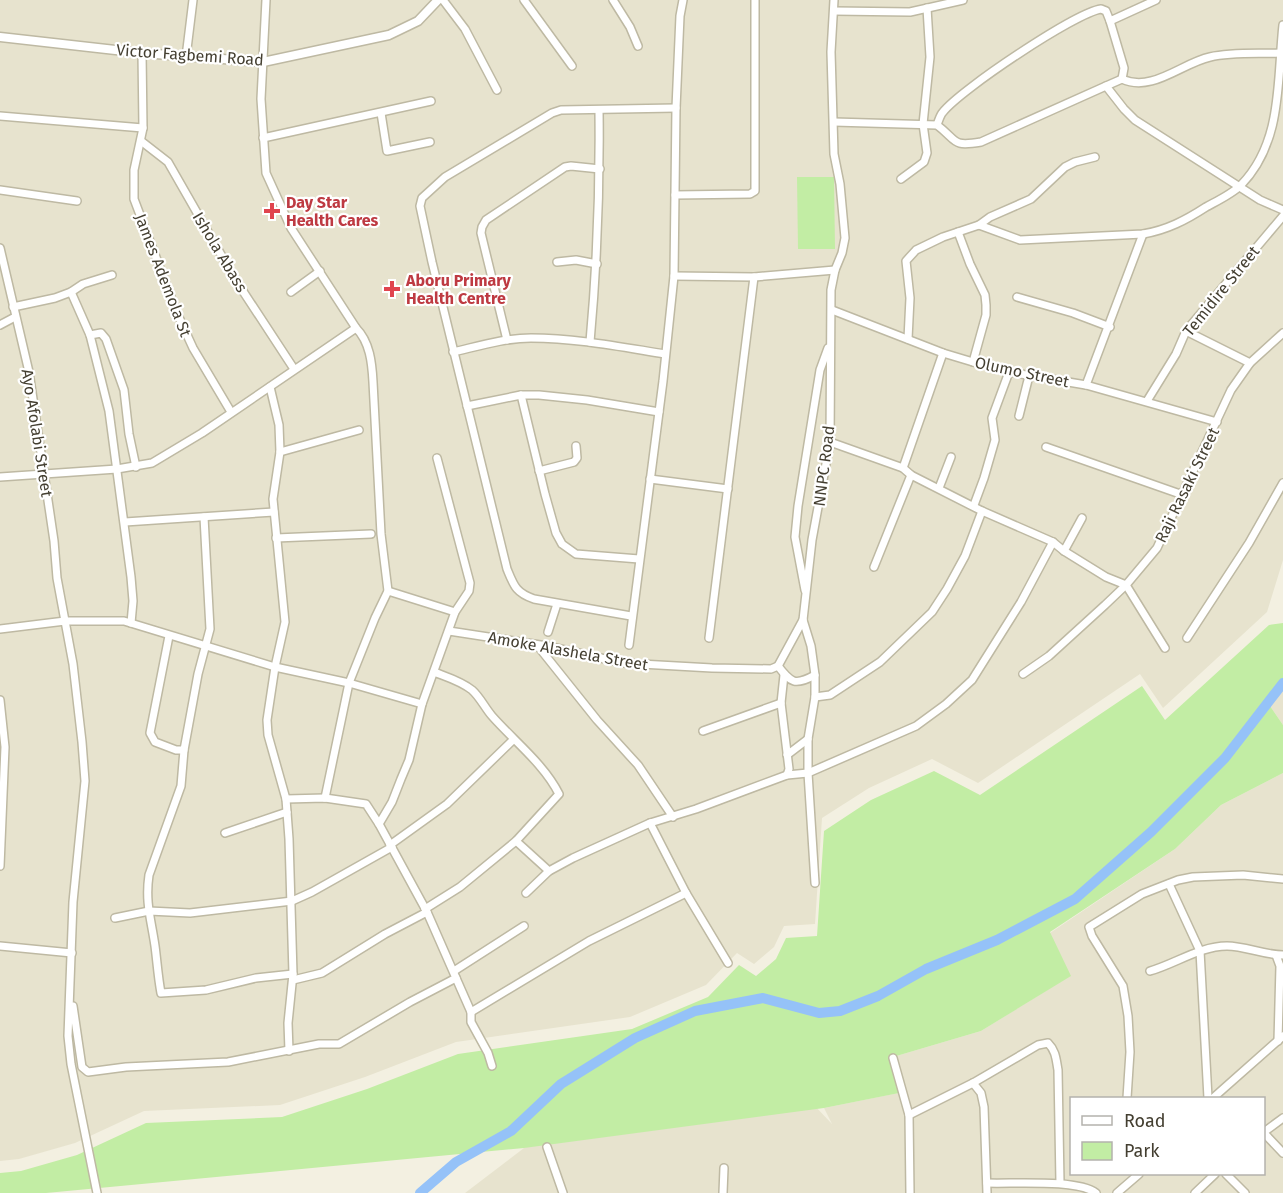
<svg xmlns="http://www.w3.org/2000/svg" width="1283" height="1193" viewBox="0 0 1283 1193" font-family="'Fira Sans',sans-serif">
<rect width="100%" height="100%" fill="#f3f0e1"/>
<g fill="#e7e3ce" fill-rule="evenodd">
<path d="M0,0H1283V560L1267,612L1163,708L1140,674L978,783L932,759L869,788L822,818L815,924L784,926L774,947L754,964L737,953L706,985L630,1017L456,1042L365,1077L280,1105L144,1111L75,1143L19,1159L0,1161Z"/>
<path d="M1283,678V725L1268,703Z"/>
<path d="M1283,773V1193H465L524,1148L759,1047L832,1124L824,1108L898,1093L893,1057L981,1031L1070,976L1050,933L1175,849L1221,805ZM1072,1098H1264V1174H1072Z"/>
</g>
<g fill="#c2eda4">
<path d="M797,177H834L835,249H798Z"/>
<path d="M1283,623V678L1268,703L1283,725V773L1221,805L1175,849L1050,932L1071,976L981,1031L893,1057L899,1093L824,1108L524,1148L46,1193H0V1173L21,1171L77,1155L146,1123L282,1117L367,1089L458,1054L632,1029L708,997L739,965L756,976L776,959L786,938L817,936L824,831L871,800L934,771L980,795L1142,686L1165,720L1269,625Z"/>
</g>
<g fill="none" stroke-linecap="round" stroke-linejoin="round">
<path stroke="#95c2f8" stroke-width="10" d="M420,1193L456,1162L511,1131L561,1084L635,1038L695,1011L763,998L819,1013L840,1011L878,996L926,969L997,940L1075,899L1151,832L1225,758L1283,683"/>
<defs>
<g id="minor">
<path d="M266,0L261,99L266,173L291,228L356,328C370,342 372,363 373,382L381,534L388,591L375,618L349,683L325,798"/>
<path d="M443,0L465,29L497,90"/>
<path d="M524,0L572,66"/>
<path d="M613,0L630,27L638,46"/>
<path d="M834,11L910,12L963,0"/>
<path d="M1110,21L1124,68L1122,79"/>
<path d="M142,53L143,128L134,170V199L177,313L193,348L231,412"/>
<path d="M186,57L193,0"/>
<path d="M1106,86L1122,79C1152,93 1182,63 1210,57C1232,52 1257,54 1280,53"/>
<path d="M381,113L387,151L430,142"/>
<path d="M0,116L143,128"/>
<path d="M834,122L937,125C958,141 951,147 981,142L1106,86L1124,109L1135,120L1260,200L1283,210"/>
<path d="M937,125C939,120 940,115 943,112C960,90 1075,13 1101,9L1106,11L1110,21L1156,0"/>
<path d="M263,138L431,101"/>
<path d="M141,141L168,162L235,279L294,369"/>
<path d="M901,179L924,162L927,153L923,124L930,57L927,8"/>
<path d="M0,190L77,201"/>
<path d="M675,195L750,194L755,191V0"/>
<path d="M979,225L990,217L1031,199L1065,167L1075,162L1095,157"/>
<path d="M958,232L970,264L985,295L986,305V315L973,362"/>
<path d="M0,248L29,372L54,541L57,578L73,664L82,742L85,781L73,902L68,1036L71,1064L97,1193"/>
<path d="M557,262L576,260L597,264"/>
<path d="M674,276L754,277L835,270"/>
<path d="M71,292L90,335L109,411L131,577L133,601L131,623"/>
<path d="M291,292L320,271"/>
<path d="M1017,297L1073,313L1110,327"/>
<path d="M13,307L55,298L71,292L83,284L112,275"/>
<path d="M832,310L943,353L973,362L1009,372L1086,385L1217,422"/>
<path d="M0,325L15,317"/>
<path d="M1186,331L1250,363"/>
<path d="M90,335L101,333L106,339L124,390L129,434L136,467"/>
<path d="M908,339L910,298L906,261L916,250L943,237L979,225L1020,240L1143,234C1167,230 1186,220 1206,207C1217,201 1232,194 1241,185C1283,142 1277,80 1283,25"/>
<path d="M507,340L481,233L482,227L486,220L565,167L571,166L600,169"/>
<path d="M590,342C597,265 600,188 599,110"/>
<path d="M453,352C479,346 505,338 531,338C576,338 621,347 665,354"/>
<path d="M1086,385L1143,234"/>
<path d="M270,387L279,425L280,452L273,499L285,622L275,667L267,720L268,735L286,799L289,839L293,974L288,1023L289,1051"/>
<path d="M521,395L545,494L556,533L562,544L576,554L639,559"/>
<path d="M1147,401L1176,354L1186,331L1283,216"/>
<path d="M467,406L521,395H539L587,400L659,412"/>
<path d="M1019,416L1029,376"/>
<path d="M830,442L903,468L911,475L982,511L1053,542L1064,551L1106,577L1126,585L1165,648"/>
<path d="M1046,447L1183,495"/>
<path d="M280,452L359,430"/>
<path d="M903,468L943,353"/>
<path d="M539,471L574,462L577,458L576,446"/>
<path d="M0,477L117,469L152,463L202,433L356,328"/>
<path d="M650,479L728,489"/>
<path d="M939,488L951,457"/>
<path d="M974,505L984,478L995,440L992,418L1009,372"/>
<path d="M204,517L210,629L198,674L184,750L181,786L149,875C145,902 151,919 155,946C157,961 158,977 161,993L206,990L256,978L293,974"/>
<path d="M125,522L274,512"/>
<path d="M276,538L371,534"/>
<path d="M1064,551L1082,518"/>
<path d="M874,567L911,475"/>
<path d="M805,590L795,537L798,506L820,370L828,348"/>
<path d="M388,591L455,612"/>
<path d="M631,616L534,599C516,593 514,586 507,569L432,262L420,206L422,198L445,177L552,113L561,110L676,108"/>
<path d="M0,629L65,621H124L275,667L349,683L422,704"/>
<path d="M449,631L547,646L623,663L712,668L771,669L778,666L803,620"/>
<path d="M548,632L557,604"/>
<path d="M169,636L150,733L155,742L176,750H184"/>
<path d="M709,638L754,277"/>
<path d="M1187,638L1249,543L1283,483"/>
<path d="M537,645L597,720L638,765L673,817"/>
<path d="M629,645L663,381L674,276L676,108L680,16L683,0"/>
<path d="M778,666C791,683 795,686 815,675"/>
<path d="M1023,674L1049,656L1105,605L1126,585L1157,548L1231,390L1250,363L1283,333"/>
<path d="M784,675L781,703L789,769L787,775"/>
<path d="M815,697L830,695L880,662L932,612L947,589L965,556L982,511"/>
<path d="M0,700L5,747L0,866"/>
<path d="M703,731L781,703"/>
<path d="M787,755L808,739"/>
<path d="M650,823L686,893L728,963"/>
<path d="M379,824L392,802L401,779L409,760L422,704L455,612L469,591L470,583L437,458"/>
<path d="M225,833L287,812"/>
<path d="M516,841L549,871"/>
<path d="M390,845L447,804L513,740"/>
<path d="M815,883L808,773V739L815,697V675L811,646L803,620L812,540L830,442L831,290L835,270L842,253L845,238L840,184L834,154L831,52L834,0"/>
<path d="M1169,884L1200,951L1208,1098"/>
<path d="M526,893L549,871L573,858L650,823L696,809L787,775L808,773L916,726L946,704L972,680L1021,602L1053,542"/>
<path d="M425,909L460,887L516,841L559,794C544,764 514,741 492,716C485,708 480,697 472,690C461,681 447,677 434,672"/>
<path d="M115,918L149,911L190,913L292,901L312,892L392,847"/>
<path d="M0,946L72,953"/>
<path d="M1276,955L1280,966L1278,1041"/>
<path d="M454,971L524,926"/>
<path d="M1150,971C1175,964 1200,946 1227,946C1245,946 1264,955 1283,955"/>
<path d="M456,978L471,1012V1022L488,1053L492,1066"/>
<path d="M293,980L322,973L385,934L427,912"/>
<path d="M73,1006L82,1067L88,1072L126,1067L228,1062L319,1044H339L410,1002L456,978L427,912L379,824L366,804L325,798L286,799"/>
<path d="M471,1012L589,941L686,893"/>
<path d="M893,1058L909,1115L910,1193"/>
<path d="M973,1083L981,1093L984,1107L987,1193"/>
<path d="M1127,1098L1130,1052L1128,1016L1123,986L1092,936L1089,927L1142,894L1178,880L1193,877L1243,875L1283,879"/>
<path d="M1213,1098L1283,1036"/>
<path d="M909,1115L973,1083L1038,1045L1048,1043C1056,1051 1056,1059 1058,1070L1060,1183"/>
<path d="M1264,1132L1283,1118"/>
<path d="M1264,1133L1283,1153"/>
<path d="M547,1147L563,1193"/>
<path d="M1226,1174L1245,1193"/>
<path d="M987,1183C1013,1184 1077,1179 1096,1193"/>
<path d="M723,1193L724,1168"/>
<path d="M1117,1193L1139,1174"/>
<path d="M1195,1193L1215,1174"/>
</g>
<path id="tertiary" d="M0,37L142,53L263,62L389,35L418,21L438,0"/>
</defs>
<use href="#minor" stroke="#beb9a3" stroke-width="10"/>
<use href="#tertiary" stroke="#beb9a3" stroke-width="11"/>
<use href="#minor" stroke="#fff" stroke-width="7"/>
<use href="#tertiary" stroke="#fff" stroke-width="8"/>
</g>
<g fill="#e0444e" stroke="#fff" stroke-width="2">
<path d="M269 202h6v6h6v6h-6v6h-6v-6h-6v-6h6z"/>
<path d="M389 280h6v6h6v6h-6v6h-6v-6h-6v-6h6z"/>
</g>
<g text-anchor="middle" dominant-baseline="central" stroke-width="4.5" stroke-linejoin="round" paint-order="stroke">
<g font-size="16" fill="#443f31" stroke="#fff">
<text transform="translate(190 55) rotate(4)">Victor Fagbemi Road</text>
<text transform="translate(220 252) rotate(59)">Ishola Abass</text>
<text transform="translate(163 275) rotate(69)">James Ademola St</text>
<text transform="translate(1221 291) rotate(-51)">Temidire Street</text>
<text transform="translate(1022 372) rotate(12)">Olumo Street</text>
<text transform="translate(37 433) rotate(81)">Ayo Afolabi Street</text>
<text transform="translate(824 466) rotate(-83)">NNPC Road</text>
<text transform="translate(1187 485) rotate(-64)">Raji Rasaki Street</text>
<text transform="translate(568 651) rotate(10)">Amoke Alashela Street</text>
</g>
<g font-size="16" font-weight="bold" fill="#be3a42" stroke="#fff" text-anchor="start">
<text x="286" y="202">Day Star<tspan x="286" dy="18">Health Cares</tspan></text>
<text x="406" y="280">Aboru Primary<tspan x="406" dy="18">Health Centre</tspan></text>
</g>
</g>
<rect x="1070" y="1097" width="195" height="78" fill="#ffffff" stroke="#b4b2ad" stroke-width="1.5"/>
<rect x="1082" y="1116" width="30" height="9" fill="#ffffff" stroke="#b4b2ad" stroke-width="1.5"/>
<text x="1124" y="1127" font-size="18" fill="#443f31">Road</text>
<rect x="1082" y="1142" width="30" height="18" fill="#c2eda4" stroke="#b4b2ad" stroke-width="1.5"/>
<text x="1124" y="1157" font-size="18" fill="#443f31">Park</text>
</svg>
